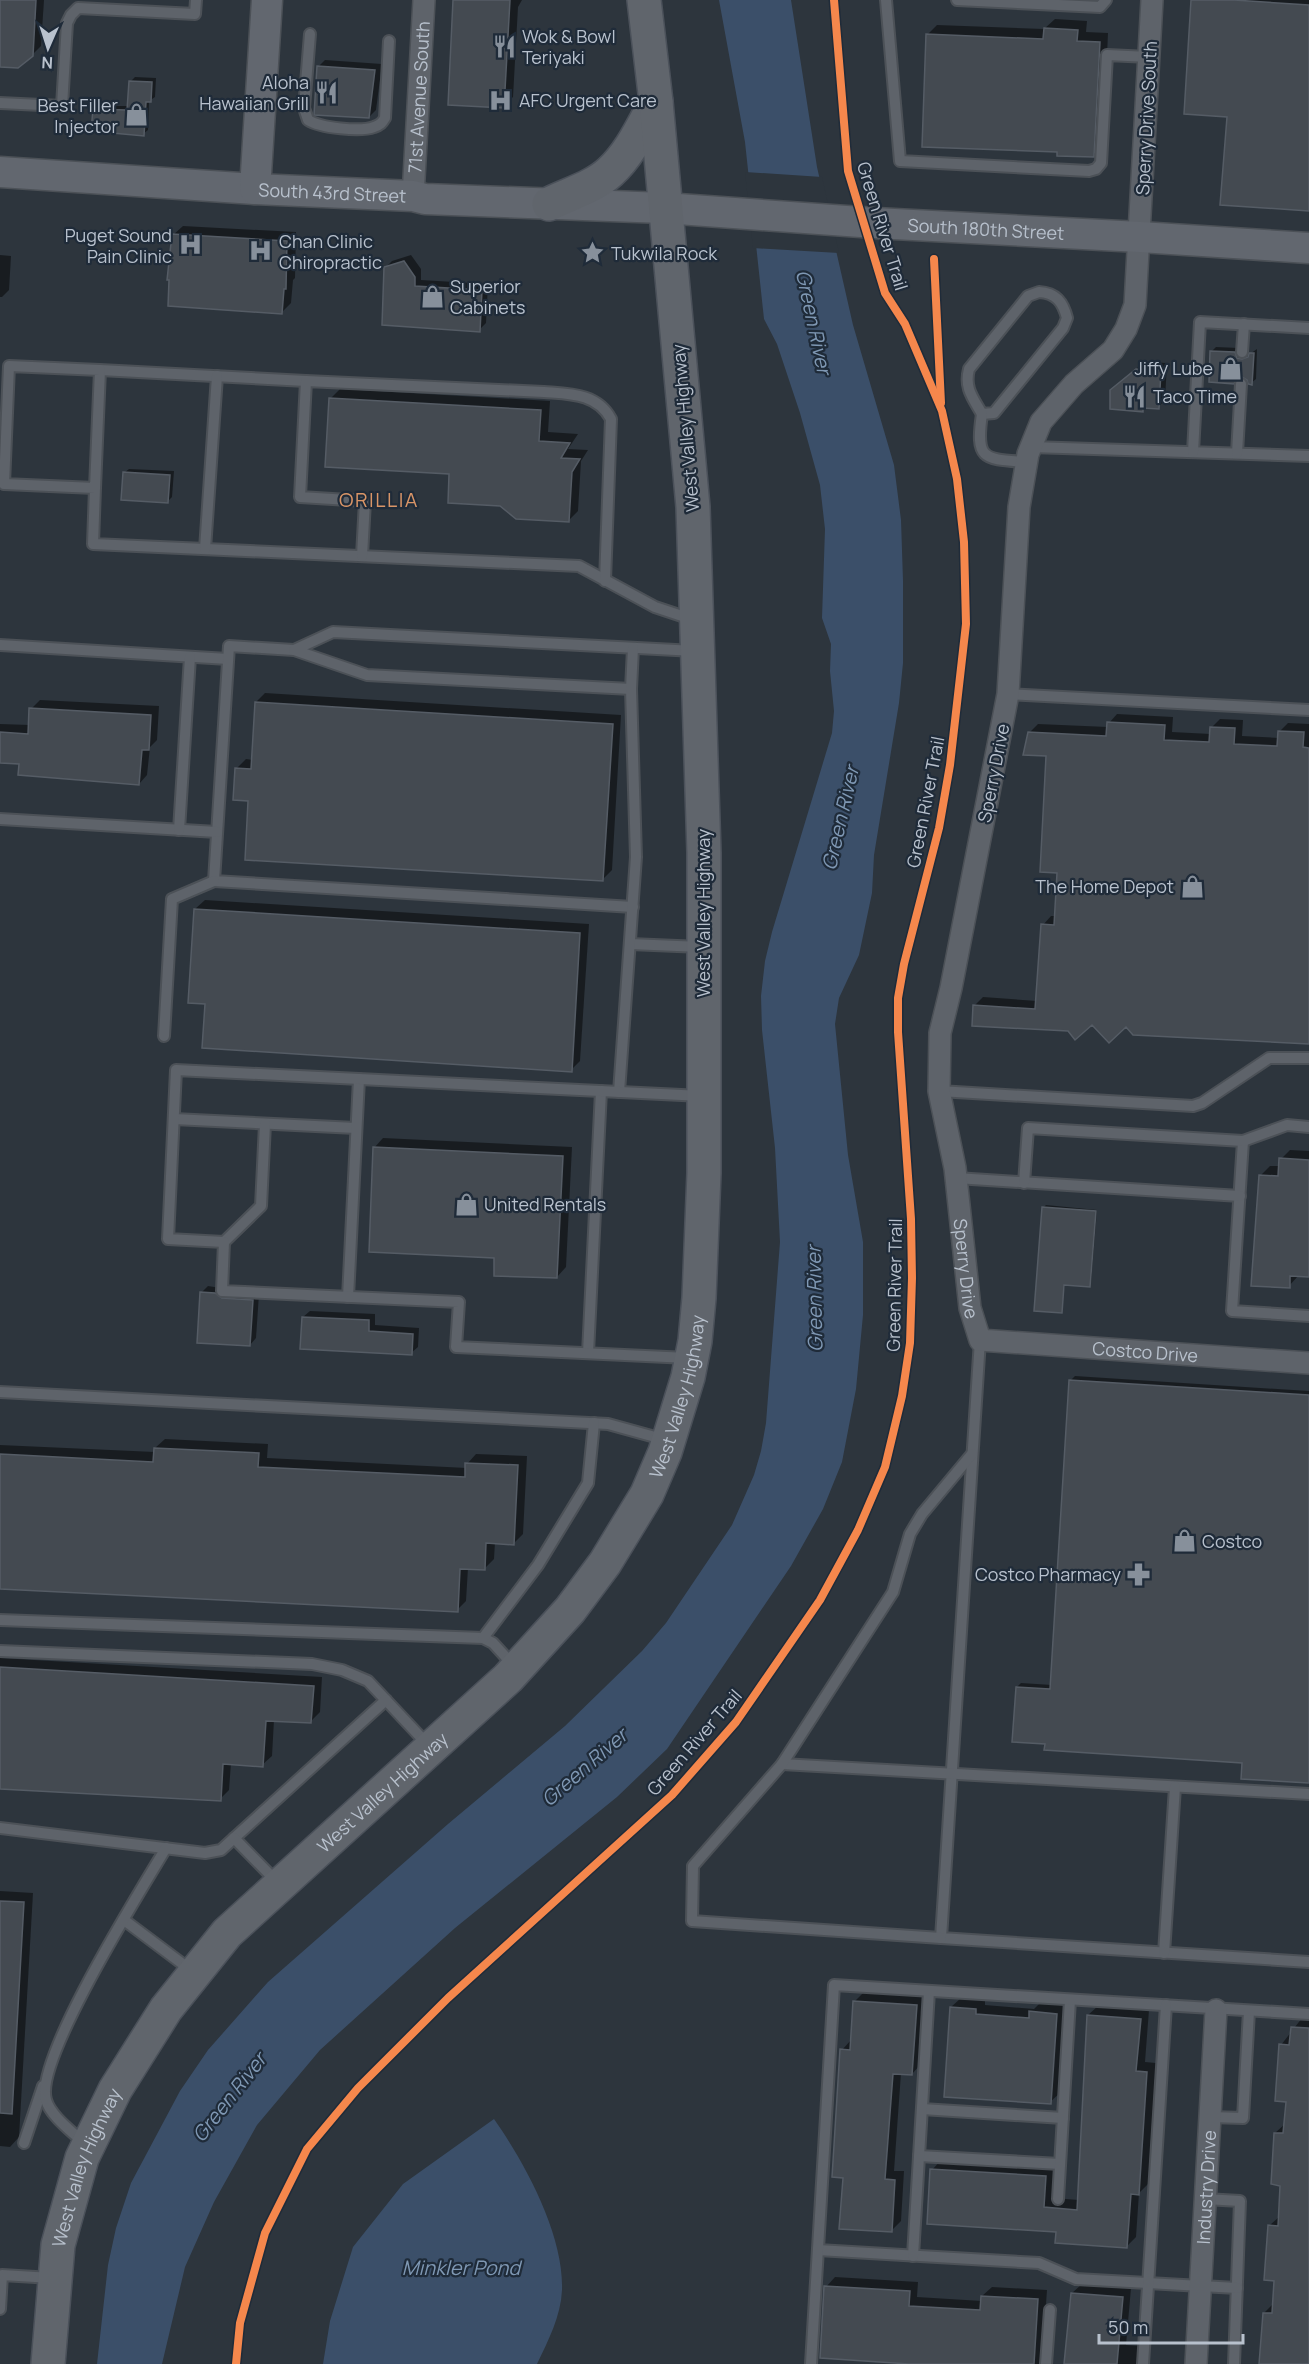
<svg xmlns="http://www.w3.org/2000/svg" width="1309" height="2364" viewBox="0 0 1309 2364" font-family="Manrope,sans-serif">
<rect width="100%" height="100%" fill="#2d353d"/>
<g fill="#3b4f69">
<path d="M719,0H791L817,167L853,325L894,465L901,520L903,581V663L899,703L874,855L872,893L859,955L839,998L835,1024L848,1155L863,1242V1315L856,1389L842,1462L823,1509L791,1566L667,1749L617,1797L455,1928L320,2050L257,2125L214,2202L185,2267L162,2364H97L108,2265L116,2228L131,2183L180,2091L208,2050L268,1982L448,1824L565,1726L642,1651L666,1623L732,1525L754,1475L761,1451L766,1423L780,1242L775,1148L762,1030L761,996L765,961L772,932L832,733L834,711L830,671L831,644L822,618L825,529L820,485L800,413L777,344L764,319L745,142Z"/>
<path d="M494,2119C525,2163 564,2235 562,2290C561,2316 548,2341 537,2364H323L330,2321L353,2247L403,2184Z"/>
</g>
<path fill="#2d353d" d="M745,172L822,177L839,253L753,248Z"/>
<g fill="#0007">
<path d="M0,0H44L41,46L32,55L0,66Z"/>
<path d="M455,0H522L518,7L513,97L503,106Z"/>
<path d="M1192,0H1309V210L1229,115Z"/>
<path d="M1055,19L1087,21L1086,32L1108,33L1103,146L1093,156L1058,151L928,34L937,25L1044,29Z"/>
<path d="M325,60L382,64L376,110L369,117L318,67Z"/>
<path d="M135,77L156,78L155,97L149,101L148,130L143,134L94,110L99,106H129L130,82Z"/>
<path d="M183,226L296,232L295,278L293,280L291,303L282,312L173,235Z"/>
<path d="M0,255L11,256L9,290L2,297H0Z"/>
<path d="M411,255L421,269V280L488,284L486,323L479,330L385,268L392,261Z"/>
<path d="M1216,347L1239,348L1242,354L1247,356L1257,349L1256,379L1251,383L1212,351Z"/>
<path d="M1144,362L1167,363L1165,400L1158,407H1147L1142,411L1119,384Z"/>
<path d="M340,389L550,401L548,432L578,434L568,449L588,450L581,461L578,511L569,520L451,473L331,398Z"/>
<path d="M129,469L174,471L172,497L168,501L124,473Z"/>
<path d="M265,693L621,715L612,870L602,880L250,799L236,769L246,759L253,760L256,702Z"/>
<path d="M40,700L159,706L157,740L150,747L147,775L139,784L20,763L0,762V724L30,725L31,709Z"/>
<path d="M1117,714L1173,717L1172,732L1211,734V728L1220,719L1243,720L1242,736L1279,738V732L1288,723L1309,724V1043L1126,1024L1092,1023L1069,1029L974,1006L983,997L1037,1001L1043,925L1051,916H1056L1058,872L1047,754L1029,733L1038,724L1108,727L1109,723Z"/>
<path d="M205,900L589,924L580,1061L571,1070L207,1002L195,909Z"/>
<path d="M383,1138L572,1147L566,1267L557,1277L496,1256L374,1148Z"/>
<path d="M1290,1150L1309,1151V1275H1299L1289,1286L1261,1175L1270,1166H1280L1281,1159Z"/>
<path d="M1046,1205L1097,1210L1091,1283L1089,1285L1065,1283L1061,1312L1044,1207Z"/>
<path d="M208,1286L259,1294L256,1338L250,1345L201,1293Z"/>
<path d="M310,1311L375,1314V1325L419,1328L418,1347L411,1353L303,1317Z"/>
<path d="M1075,1376L1309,1391V1781L1243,1761L1046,1743L1017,1687L1021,1683L1052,1685L1071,1380Z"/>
<path d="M165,1439L268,1444L267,1458L467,1468V1464L476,1454L527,1456L523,1534L514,1543L495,1542L494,1559L484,1569L468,1568L466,1601L457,1610L0,1588V1445L155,1452V1448Z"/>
<path d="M0,1658L322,1677L320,1712L310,1722L274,1720L272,1756L262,1765L231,1763L229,1790L220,1799L0,1787Z"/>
<path d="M0,1891L33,1893L19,2137L10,2147L0,2146Z"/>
<path d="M864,1992L926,1996L921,2064L912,2074L901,2073L894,2171H904L901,2221L891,2231L844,2176L842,2050L851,2040L855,2001Z"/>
<path d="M961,1998L985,2000V2005L1034,2009L1040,2003L1065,2005L1060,2093L1050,2102L951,2007Z"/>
<path d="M1098,2006L1149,2010L1145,2062L1156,2063L1148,2184L1139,2193L1136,2237L1127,2246L1058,2230L932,2170L941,2160L1055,2167L1053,2198L1079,2200L1088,2015Z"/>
<path d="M1302,2018H1309V2364H1261L1264,2313L1274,2303L1276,2280L1269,2226L1279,2217L1282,2184L1275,2133L1286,2123L1287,2100L1281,2045Z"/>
<path d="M835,2277L918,2282L917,2297L982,2301V2296L992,2287L1047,2290L1042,2361L1039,2364H933L826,2287Z"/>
<path d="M1082,2284L1131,2288L1126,2345L1139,2346L1138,2364H1066L1072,2293Z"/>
</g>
<g fill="#444a51" stroke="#555c65" stroke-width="1.5">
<path d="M0,0H36L33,56L18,68L0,67Z"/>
<path d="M453,0H510L504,108L448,105Z"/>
<path d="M1191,0H1234L1309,5V211L1220,205L1227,117L1184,114Z"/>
<path d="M1044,28L1078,30L1077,41L1100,42L1094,157L1057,156V152L922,147L926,34L1043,39Z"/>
<path d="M317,66L375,70L369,118L314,115Z"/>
<path d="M129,81L152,82L151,102H146L144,136L91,131L93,109L127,110Z"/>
<path d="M172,234L287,241L286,289H284L282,314L168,306L169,280H167Z"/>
<path d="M404,261L415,277V286L482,290L480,332L382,325L384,267Z"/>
<path d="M1210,351L1235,352L1237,358L1242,359L1248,357L1249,353H1254L1252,385L1248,384L1247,380L1242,377L1237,378L1234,384L1209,382Z"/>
<path d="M1136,369L1161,370L1159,409L1143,408V412L1110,409V390Z"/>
<path d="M329,398L541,410L539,441L570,443L561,458L580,459L572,472L569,522L516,519L500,506L448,503L449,474L325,467Z"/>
<path d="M123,472L170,475L168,503L121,500Z"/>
<path d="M255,702L613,724L603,881L245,860L248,801L233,800L235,768L251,769Z"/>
<path d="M29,708L151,715L149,750H142L139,785L18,775L19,764L0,763V732L28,734Z"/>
<path d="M1107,722L1165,725L1164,740L1209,742L1210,727L1235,728L1234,744L1277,746L1278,731L1304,732L1303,747L1309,748V1044L1133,1035L1126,1027L1109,1043L1092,1025L1075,1040L1068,1031L972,1026L973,1005L1035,1009L1041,924L1054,925L1057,873L1040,872L1046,756L1023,755L1028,732L1106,736Z"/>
<path d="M194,909L580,933L572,1072L202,1048L205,1004L188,1003Z"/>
<path d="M373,1147L563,1156L557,1278L494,1276V1258L369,1252Z"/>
<path d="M1279,1158L1309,1160V1277L1290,1276V1288L1251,1286L1259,1175L1278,1176Z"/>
<path d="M1042,1207L1096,1211L1090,1287L1064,1285L1062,1313L1034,1311Z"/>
<path d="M200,1292L215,1293L222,1298L253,1300L250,1346L197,1343Z"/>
<path d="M302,1317L369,1320V1331L413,1334L412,1355L300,1349Z"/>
<path d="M1069,1380L1309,1395V1783L1241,1779L1242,1763L1044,1750L1045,1744L1012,1742L1016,1687L1050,1689Z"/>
<path d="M154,1448L259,1453L258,1467L465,1477V1463L518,1465L514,1545L486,1543L485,1570L460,1569L458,1612L0,1589V1454L153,1462Z"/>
<path d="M0,1667L314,1686L311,1723L266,1721L263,1767L223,1764L221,1801L0,1789Z"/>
<path d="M0,1901L24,1902L12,2114L0,2113Z"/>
<path d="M853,2001L917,2005L912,2075L893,2074L885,2179L895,2180L892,2232L839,2229L843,2178L832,2177L840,2049L850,2050Z"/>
<path d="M950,2007L976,2009V2014L1029,2018V2011L1057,2014L1051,2104L944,2097Z"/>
<path d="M1087,2015L1141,2019L1136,2071L1147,2072L1139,2195L1131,2194L1127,2248L1055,2243L1056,2232L927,2224L930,2169L1046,2176L1044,2207L1077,2210Z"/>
<path d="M1291,2027L1309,2028V2364H1259L1263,2313H1272L1274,2281L1264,2280L1268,2225L1278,2226L1280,2186L1271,2184L1274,2133H1283L1286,2102L1275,2101L1279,2044L1289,2045Z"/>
<path d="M824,2286L910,2291L909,2306L980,2310L981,2296L1038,2299L1034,2364H909L820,2358Z"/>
<path d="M1071,2293L1123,2297L1117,2364H1064Z"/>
</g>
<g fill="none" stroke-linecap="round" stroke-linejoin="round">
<defs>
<g id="lane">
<path d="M886,0L900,161L1089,171L1096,169L1101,163L1107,55L1149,57"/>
<path d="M957,0L1100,7L1106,0"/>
<path d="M310,34L304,108L308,120C320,128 361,132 374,127C380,125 382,123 385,118L389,41"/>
<path d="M0,103L62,106L67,23L71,15L78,8L195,14L196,0"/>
<path d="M1039,292C1056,293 1063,302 1067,318L1063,328L994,413L982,414C973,398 964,388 969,369L1028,296Z"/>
<path d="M1242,352L1244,324"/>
<path d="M100,370L306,381"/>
<path d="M982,414C975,461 984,459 1027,462"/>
<path d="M1031,447L1309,456"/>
<path d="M1193,452L1200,322L1309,328"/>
<path d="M1237,453L1241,384"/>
<path d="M95,488L100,370L9,366L4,484L95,488L93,544L579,566L655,607L694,620"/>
<path d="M205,549L217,376"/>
<path d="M362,556L365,501L300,497L306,381L544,392C569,394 597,393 611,419L605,581"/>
<path d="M0,645L228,659"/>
<path d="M294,650L229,646L214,881L633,907"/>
<path d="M631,689L367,675L294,650L333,632L695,651"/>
<path d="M1008,694L1309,710"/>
<path d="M0,819L217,832"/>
<path d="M179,830L190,657"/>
<path d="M630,944L701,947"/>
<path d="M164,1036L172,899L214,881"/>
<path d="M939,1091L1193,1106L1202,1103L1269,1058H1309"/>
<path d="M619,1092L636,857L631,689L633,648"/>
<path d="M174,1119L356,1128"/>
<path d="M1243,1141L1232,1311L1309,1316"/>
<path d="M956,1178L1240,1196"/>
<path d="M1024,1183L1028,1128L1243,1141L1287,1125L1309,1127"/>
<path d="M224,1242L261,1206L265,1124"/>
<path d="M348,1297L359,1079"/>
<path d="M980,1340L941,1938L1309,1962"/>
<path d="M588,1353L601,1091"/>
<path d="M688,1358L456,1347L459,1302L222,1291L224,1242L168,1239L176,1070L702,1096"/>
<path d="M0,1392L608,1424L666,1440"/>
<path d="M0,1620L483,1638L493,1643L513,1665"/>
<path d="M483,1638L538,1565L588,1483L594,1423"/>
<path d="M0,1651L312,1664L342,1670L368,1681L429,1746"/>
<path d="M782,1764L1309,1794"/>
<path d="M0,1828L205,1853L221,1850L386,1700"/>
<path d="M234,1838L278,1883"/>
<path d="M124,1920L192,1971"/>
<path d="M941,1938L692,1921L693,1866L782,1764L893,1592L910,1534L922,1514L972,1454"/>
<path d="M1164,1953L1175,1787"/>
<path d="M922,2109L1063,2118"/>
<path d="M1210,2117L1243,2118L1249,2011"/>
<path d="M24,2143L43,2086"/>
<path d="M85,2144C73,2132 51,2117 46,2100C34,2060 141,1890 166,1848"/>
<path d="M919,2156L1060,2164"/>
<path d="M1058,2199L1070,2000"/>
<path d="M1205,2199L1240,2201L1234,2364"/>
<path d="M818,2250L1039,2263L1076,2279L1237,2288"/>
<path d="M913,2256L929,1991"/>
<path d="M0,2309L2,2275L52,2278"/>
<path d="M811,2364L834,1985L1309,2014"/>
<path d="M1046,2364L1050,2310"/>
<path d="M1143,2364L1166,2005"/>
</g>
<g id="street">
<path id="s1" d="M1152,0L1135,305L1126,329L1113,350L1074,384L1041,422L1028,454L1019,507L1008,694L951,988L940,1033L939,1091L955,1168L970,1308L980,1340L1309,1363"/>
<path id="s2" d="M413,196L424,0"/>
<path id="s3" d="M1196,2364L1216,2010"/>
</g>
<g id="secondary">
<path id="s4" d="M0,172L255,189L413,196L425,199L664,208L875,223L1140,237L1309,248"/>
<path d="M255,189L267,0"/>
</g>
<g id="primary">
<path d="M549,204C569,194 594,187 610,172C631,153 643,125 656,102"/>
<path id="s5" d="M48,2364L58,2245L82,2158L115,2090L166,2009L227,1933L508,1678L570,1610L605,1563L647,1494L665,1452L688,1377L695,1341L699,1298L704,1173V853L693,507L656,102L644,0"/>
</g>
</defs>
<use href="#lane" stroke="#4c5157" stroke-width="14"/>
<use href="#street" stroke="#4c5157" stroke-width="24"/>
<use href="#secondary" stroke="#4c5157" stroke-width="33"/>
<use href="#primary" stroke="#4b515a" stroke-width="36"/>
<use href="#lane" stroke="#5e636a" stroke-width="10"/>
<use href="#street" stroke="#5e636a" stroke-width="21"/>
<use href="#secondary" stroke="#62676f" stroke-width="30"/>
<use href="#primary" stroke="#60656c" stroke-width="33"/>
<defs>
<g id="cycleway">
<path d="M934,259L941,403"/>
<path d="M236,2364L240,2323L265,2233L307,2149L358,2088L448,1998L672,1795L736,1722L820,1600L858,1530L885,1467L902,1396L910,1343L912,1278L911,1219L898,1032V998L904,964L939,828L950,765L966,624L964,542L957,479L942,411L905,324L885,293L848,171L834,0"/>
</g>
</defs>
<use href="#cycleway" stroke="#1f2b39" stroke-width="11"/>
<use href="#cycleway" stroke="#f5874c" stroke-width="8"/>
</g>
<defs>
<symbol id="restaurant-bare" viewBox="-9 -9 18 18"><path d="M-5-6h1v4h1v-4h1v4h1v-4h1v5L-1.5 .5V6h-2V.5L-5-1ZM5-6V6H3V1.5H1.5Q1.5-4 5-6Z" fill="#87909b" stroke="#1f2b39" stroke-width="2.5" paint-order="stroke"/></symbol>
<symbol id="hospital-bare" viewBox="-9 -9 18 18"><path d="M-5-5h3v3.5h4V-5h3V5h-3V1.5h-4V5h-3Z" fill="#87909b" stroke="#1f2b39" stroke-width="2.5" paint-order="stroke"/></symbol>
<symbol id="shop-bare" viewBox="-9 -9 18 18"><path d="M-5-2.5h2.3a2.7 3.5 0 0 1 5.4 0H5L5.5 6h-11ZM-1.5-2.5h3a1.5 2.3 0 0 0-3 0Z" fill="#87909b" stroke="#1f2b39" stroke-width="2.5" paint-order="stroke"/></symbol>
<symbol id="sight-bare" viewBox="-9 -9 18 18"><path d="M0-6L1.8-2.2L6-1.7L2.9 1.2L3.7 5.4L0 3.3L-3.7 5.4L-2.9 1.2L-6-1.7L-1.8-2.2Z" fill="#87909b" stroke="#1f2b39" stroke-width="2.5" paint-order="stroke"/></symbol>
<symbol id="pharmacy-bare" viewBox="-9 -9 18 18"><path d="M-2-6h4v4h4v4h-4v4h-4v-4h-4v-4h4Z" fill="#87909b" stroke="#1f2b39" stroke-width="2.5" paint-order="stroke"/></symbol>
</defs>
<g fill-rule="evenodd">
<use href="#restaurant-bare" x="488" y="30" width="33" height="33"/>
<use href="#restaurant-bare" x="310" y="76" width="33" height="33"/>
<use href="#hospital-bare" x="484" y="84" width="33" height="33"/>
<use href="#shop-bare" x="120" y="98" width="33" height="33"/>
<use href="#hospital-bare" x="174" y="228" width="33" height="33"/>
<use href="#hospital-bare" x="244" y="234" width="33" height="33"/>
<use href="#sight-bare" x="576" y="236" width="33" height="33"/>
<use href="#shop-bare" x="416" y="280" width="33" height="33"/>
<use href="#shop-bare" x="1214" y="352" width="33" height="33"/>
<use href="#restaurant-bare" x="1118" y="380" width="33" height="33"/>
<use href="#shop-bare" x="1176" y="870" width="33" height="33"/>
<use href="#shop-bare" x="450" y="1188" width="33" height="33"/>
<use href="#shop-bare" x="1168" y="1524" width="33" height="33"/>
<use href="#pharmacy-bare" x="1122" y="1558" width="33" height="33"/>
</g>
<g text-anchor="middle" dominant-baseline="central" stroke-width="4.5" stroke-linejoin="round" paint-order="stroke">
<g font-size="18" fill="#b8c1cd" stroke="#1f2b39" text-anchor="start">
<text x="522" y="36">Wok &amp; Bowl<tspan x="522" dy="21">Teriyaki</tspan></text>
<text x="309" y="82" text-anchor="end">Aloha<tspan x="309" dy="21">Hawaiian Grill</tspan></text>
<text x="519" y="100">AFC Urgent Care</text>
<text x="118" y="105" text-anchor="end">Best Filler<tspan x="118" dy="21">Injector</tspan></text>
<text x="172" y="235" text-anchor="end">Puget Sound<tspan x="172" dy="21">Pain Clinic</tspan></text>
<text x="279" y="241">Chan Clinic<tspan x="279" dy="21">Chiropractic</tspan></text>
<text x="611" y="253">Tukwila Rock</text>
<text x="450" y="286">Superior<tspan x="450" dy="21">Cabinets</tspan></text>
<text x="1213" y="368" text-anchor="end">Jiffy Lube</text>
<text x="1153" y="396">Taco Time</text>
<text x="1174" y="886" text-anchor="end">The Home Depot</text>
<text x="484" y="1204">United Rentals</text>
<text x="1202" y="1541">Costco</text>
<text x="1121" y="1574" text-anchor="end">Costco Pharmacy</text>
</g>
<g font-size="18" fill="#b8c1cd" stroke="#1f2b39">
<text stroke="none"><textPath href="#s2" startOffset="99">71st Avenue South</textPath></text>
<text transform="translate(1146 118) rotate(-87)">Sperry Drive South</text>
<text stroke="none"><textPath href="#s4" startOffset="333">South 43rd Street</textPath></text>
<text transform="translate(883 226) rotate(73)">Green River Trail</text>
<text stroke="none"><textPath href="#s4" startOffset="988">South 180th Street</textPath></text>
<text transform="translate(685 428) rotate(-95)">West Valley Highway</text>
<text transform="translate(993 773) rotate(-79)">Sperry Drive</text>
<text transform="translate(925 802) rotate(-79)">Green River Trail</text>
<text transform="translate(703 913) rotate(-90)">West Valley Highway</text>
<text stroke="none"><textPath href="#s1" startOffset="1317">Sperry Drive</textPath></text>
<text transform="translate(894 1285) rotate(-89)">Green River Trail</text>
<text stroke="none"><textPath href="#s1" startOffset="1556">Costco Drive</textPath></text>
<text stroke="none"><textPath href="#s5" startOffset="1192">West Valley Highway</textPath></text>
<text transform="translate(694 1742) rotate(-49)">Green River Trail</text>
<text stroke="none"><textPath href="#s5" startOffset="688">West Valley Highway</textPath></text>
<text stroke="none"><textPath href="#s5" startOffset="202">West Valley Highway</textPath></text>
<text stroke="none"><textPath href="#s3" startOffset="177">Industry Drive</textPath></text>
</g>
<g font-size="20" font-style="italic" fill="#7f98b4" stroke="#1f2b39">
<text transform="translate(814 322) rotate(78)">Green River</text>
<text transform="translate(840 818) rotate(-77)">Green River</text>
<text transform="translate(814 1299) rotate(-91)">Green River</text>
<text transform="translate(584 1767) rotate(-41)">Green River</text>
<text transform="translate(229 2097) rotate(-52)">Green River</text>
<text x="461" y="2267">Minkler Pond</text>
</g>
<g font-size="20" letter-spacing="1.5" fill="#d99567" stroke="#1f2b39">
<text x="379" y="499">ORILLIA</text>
</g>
</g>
<g transform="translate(48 48) rotate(183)" stroke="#1f2b39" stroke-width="4.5" paint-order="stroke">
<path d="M0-4.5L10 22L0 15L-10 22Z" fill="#b8c1cd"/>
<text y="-9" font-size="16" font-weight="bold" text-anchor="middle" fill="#b8c1cd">N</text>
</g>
<path d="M1099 2334v9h144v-9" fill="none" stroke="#b8c1cd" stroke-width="3"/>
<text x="1108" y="2334" font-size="18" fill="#b8c1cd" stroke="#1f2b39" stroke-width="4.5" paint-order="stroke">50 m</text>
</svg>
